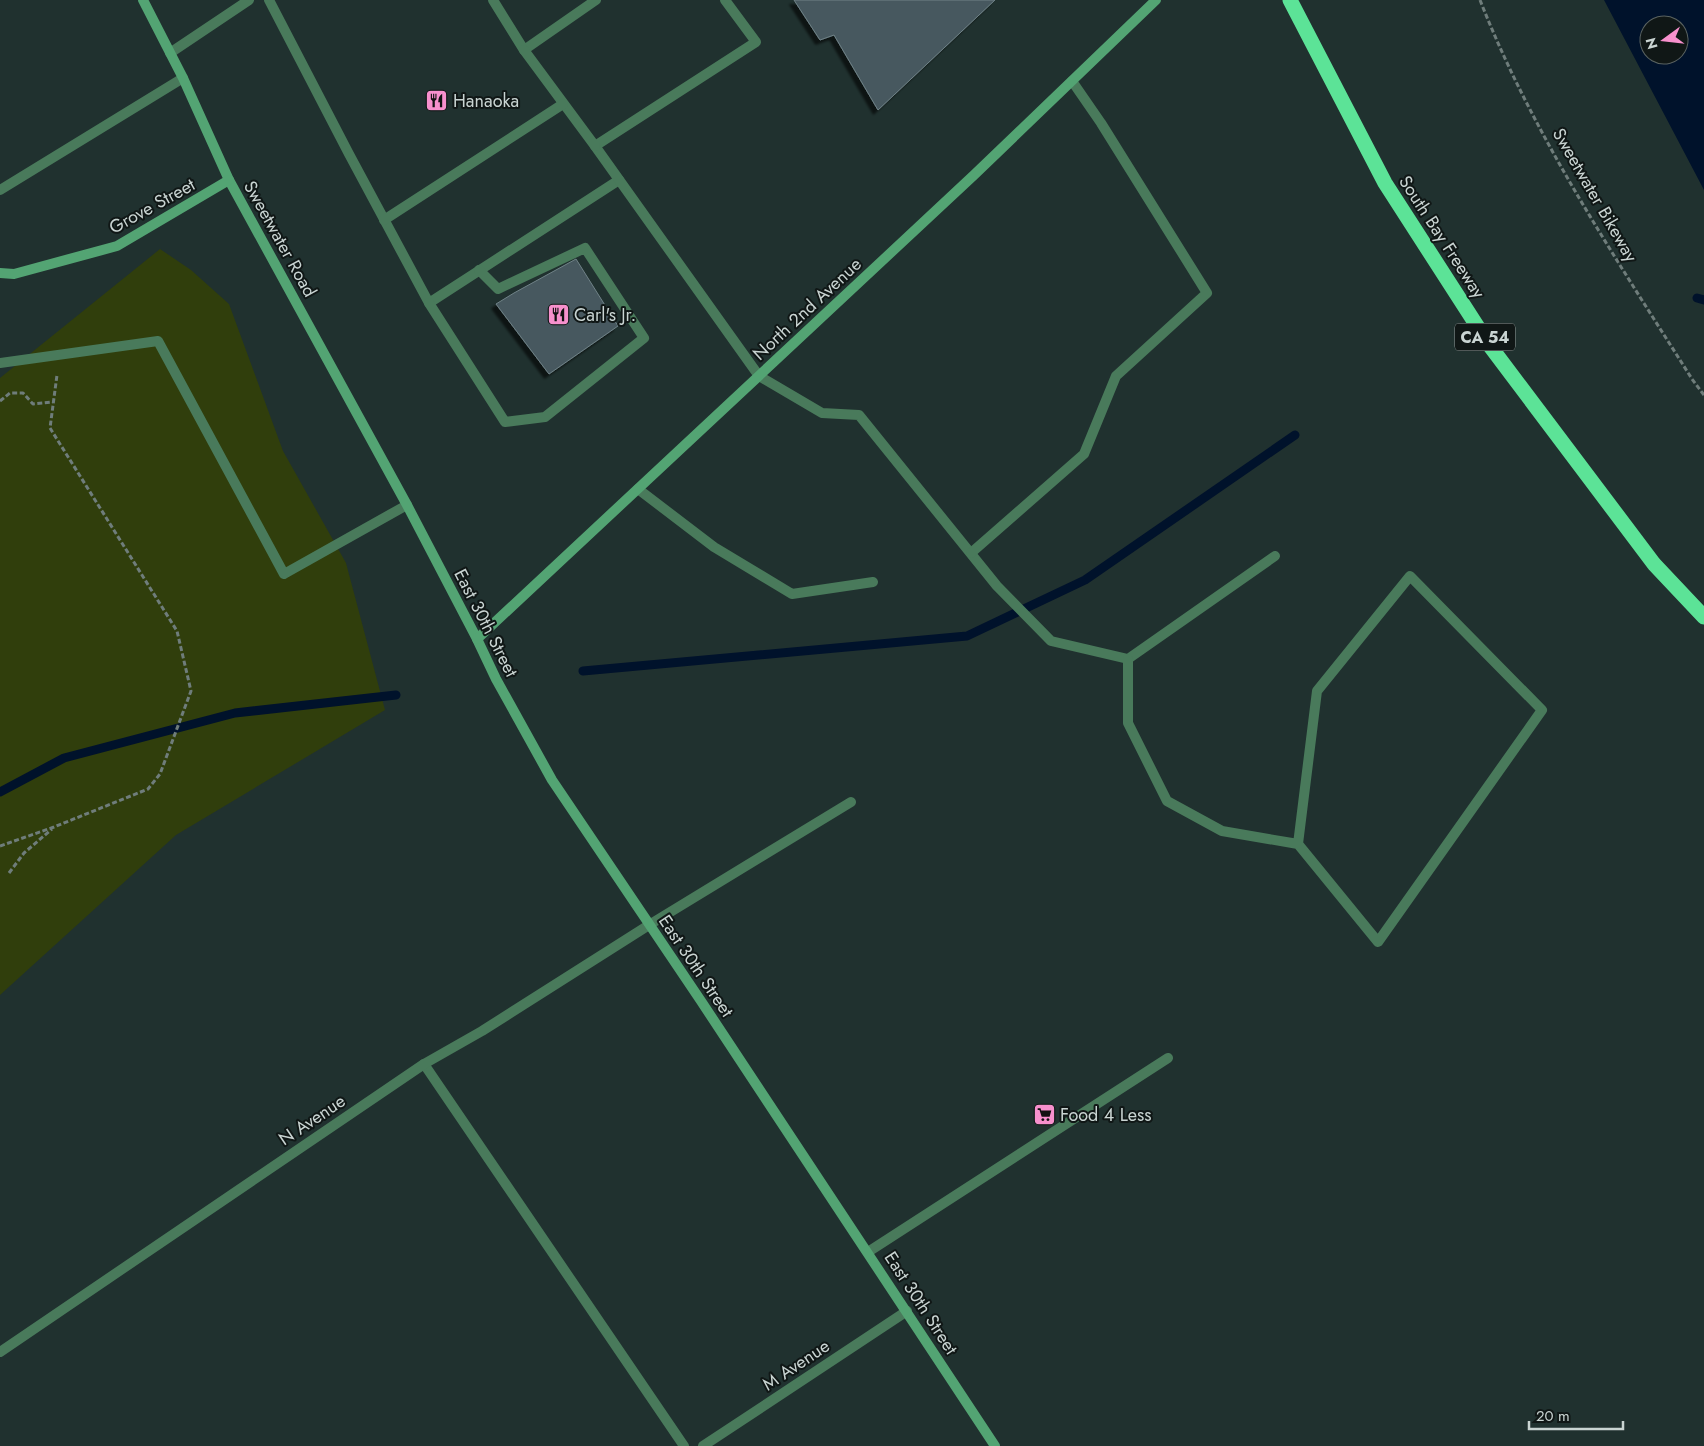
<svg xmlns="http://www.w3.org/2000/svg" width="1704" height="1446" viewBox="0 0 1704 1446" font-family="Jost,sans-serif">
<defs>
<filter id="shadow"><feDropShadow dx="-4.5" dy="4.5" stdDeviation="1" flood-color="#0009"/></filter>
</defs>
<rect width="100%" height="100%" fill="#20312f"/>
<path fill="#303e0c" d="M160,249L191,270L229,304L283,451L346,563L385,710L176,835L0,995V378Z"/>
<path fill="#00122b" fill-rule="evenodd" d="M1604,0H1704V190ZM1649,25H1679V55H1649Z"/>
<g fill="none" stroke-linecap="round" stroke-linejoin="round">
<g stroke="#00122b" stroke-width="9">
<path d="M1697,298L1704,300"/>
<path d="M583,671L967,636L1085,580L1295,435"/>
<path d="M0,792L64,758L235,713L396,695"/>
</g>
</g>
<g fill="#47595e" stroke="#708288" filter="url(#shadow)">
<path d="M794,0H995L878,110L834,35L820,40Z"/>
<path d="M576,259L618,326L549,374L496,304L514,293Z"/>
</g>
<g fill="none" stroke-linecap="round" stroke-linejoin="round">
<g stroke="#6f7d7b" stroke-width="3" stroke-dasharray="5 2.5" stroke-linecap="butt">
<path d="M1480,0C1533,135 1615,257 1692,379L1704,395"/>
<path d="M0,401L10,393H23L33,404L53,402"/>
<path d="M0,846L54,827L148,789L160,774L191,691L177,631L50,428L57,375"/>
<path d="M9,873L24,853L52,829"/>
</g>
<g stroke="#497a5b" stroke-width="10">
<path d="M269,0L349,154L429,303L619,180"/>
<path d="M493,0L524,50L596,0"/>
<path d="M725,0L756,42L595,146L759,376L822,413L859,415L997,586L1051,641L1128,659L1275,556"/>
<path d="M524,50L595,146"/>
<path d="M170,53L249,0"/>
<path d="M0,190L183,78"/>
<path d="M384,220L563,104"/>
<path d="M429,303L505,422L545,417L644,338L585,248L498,289L479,270"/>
<path d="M0,363L158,341L284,574L407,505"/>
<path d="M638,489L714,547L792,594L873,582"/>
<path d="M971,553L1084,454L1116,376L1207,293L1101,123L1072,81"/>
<path d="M1128,659V723L1167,801L1222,831L1298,844L1378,942L1542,710L1410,576L1317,691L1298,844"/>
<path d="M649,925L851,802"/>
<path d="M424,1064L684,1446"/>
<path d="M868,1252L1168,1058"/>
</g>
<g stroke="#497a5b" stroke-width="10">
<path d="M0,1352L424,1064L482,1031L649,925"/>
<path d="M703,1446L907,1311"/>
</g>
<g stroke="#53a473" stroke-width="10">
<path d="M143,0L183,78L229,180L407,505L477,639L496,679L552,780L701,1001L995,1446"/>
<path d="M0,273L14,274L117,246L229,180"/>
<path d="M477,639L974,175L1156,0"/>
</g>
<path stroke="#5ce397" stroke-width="15" d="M1290,0L1385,183L1490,346L1654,564L1704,617"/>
</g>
<defs>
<symbol id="restaurant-square" viewBox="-11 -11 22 22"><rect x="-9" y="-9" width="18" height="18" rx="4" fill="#f790cd" stroke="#101716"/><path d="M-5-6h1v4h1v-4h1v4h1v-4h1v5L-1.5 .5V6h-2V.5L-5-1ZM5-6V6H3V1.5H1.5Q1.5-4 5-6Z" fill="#111"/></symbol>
<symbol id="supermarket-square" viewBox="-11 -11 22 22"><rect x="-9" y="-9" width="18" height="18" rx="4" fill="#f790cd" stroke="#101716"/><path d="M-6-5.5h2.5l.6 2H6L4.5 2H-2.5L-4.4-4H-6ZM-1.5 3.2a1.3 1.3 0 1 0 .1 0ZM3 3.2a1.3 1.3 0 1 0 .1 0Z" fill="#111"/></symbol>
</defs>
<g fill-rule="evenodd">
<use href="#restaurant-square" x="424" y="88" width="25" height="25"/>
<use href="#restaurant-square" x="546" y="302" width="25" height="25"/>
<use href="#supermarket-square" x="1032" y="1102" width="25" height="25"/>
</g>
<g text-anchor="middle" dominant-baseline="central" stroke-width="4" stroke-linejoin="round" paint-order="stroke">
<rect fill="#101716" stroke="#929b9a" stroke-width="1" x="1455" y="323.5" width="60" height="27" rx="4"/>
<g font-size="16" font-weight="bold" fill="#c9d4d2">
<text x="1485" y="337">CA 54</text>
</g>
<g font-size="18" fill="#c9d4d2" stroke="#101716" text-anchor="start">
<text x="453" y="101">Hanaoka</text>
<text x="574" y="315">Carl's Jr.</text>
<text x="1060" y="1115">Food 4 Less</text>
</g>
<g font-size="18" fill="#c9d4d2" stroke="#101716">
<text transform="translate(1595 195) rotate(60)">Sweetwater Bikeway</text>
<text transform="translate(152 206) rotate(-29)">Grove Street</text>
<text transform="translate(1442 237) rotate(57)">South Bay Freeway</text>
<text transform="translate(280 239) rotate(61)">Sweetwater Road</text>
<text transform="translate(807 309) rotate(-43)">North 2nd Avenue</text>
<text transform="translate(486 623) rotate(63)">East 30th Street</text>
<text transform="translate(696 966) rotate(56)">East 30th Street</text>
<text transform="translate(312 1120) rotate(-34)">N Avenue</text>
<text transform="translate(921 1303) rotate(57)">East 30th Street</text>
<text transform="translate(796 1365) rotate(-34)">M Avenue</text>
</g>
</g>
<g transform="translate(1664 40) rotate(255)"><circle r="24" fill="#101716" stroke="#5a6361"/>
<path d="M0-4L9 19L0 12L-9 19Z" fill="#f790cd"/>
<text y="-8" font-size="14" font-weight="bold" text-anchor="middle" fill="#c9d4d2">N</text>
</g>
<path d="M1529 1421v8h94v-8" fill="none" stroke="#c9d4d2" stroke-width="2.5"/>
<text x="1536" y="1421" font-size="15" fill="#c9d4d2" stroke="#101716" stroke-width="4" paint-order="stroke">20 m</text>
</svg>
